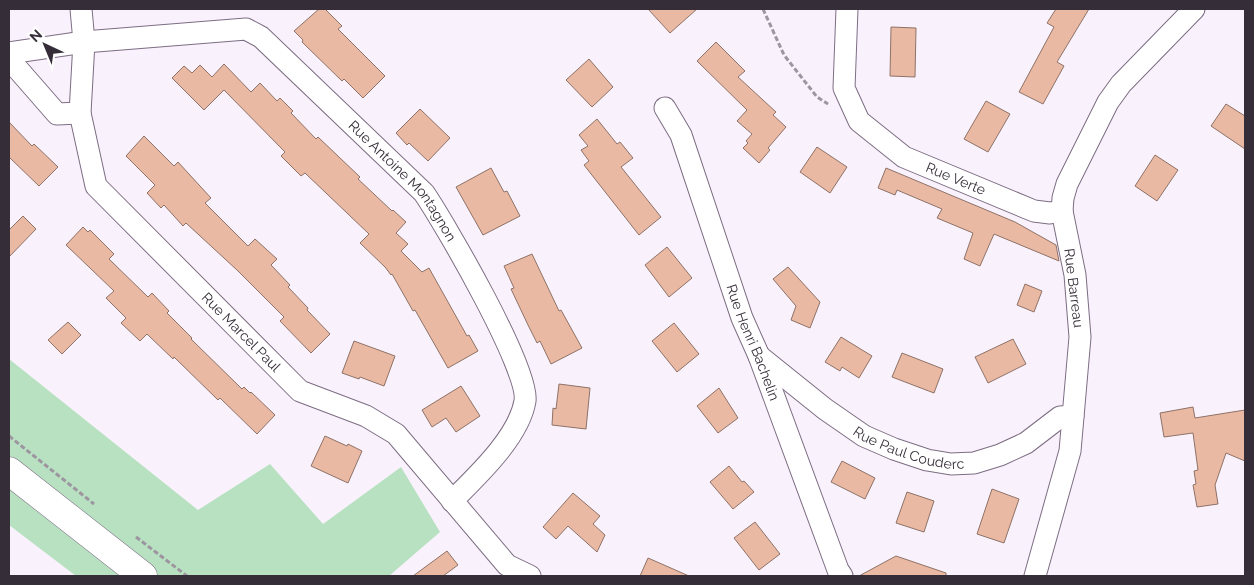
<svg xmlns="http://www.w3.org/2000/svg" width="1254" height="585" viewBox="0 0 1254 585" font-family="Raleway,sans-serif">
<rect width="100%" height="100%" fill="#f9f2fc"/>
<path fill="#b8e1c1" d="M9,359L198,510L270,464L323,524L401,467L440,532L389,576H76L9,525Z"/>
<g fill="#eab9a4" stroke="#8e7267">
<path d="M319,9H325L342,26L338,29L385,76L363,98L344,79L342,81L302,42L303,40L294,31Z"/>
<path d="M648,9H697L670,33Z"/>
<path d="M1056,9H1089L1057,62L1064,66L1043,104L1019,92L1054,27L1047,23Z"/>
<path d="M891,27L916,28L915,77L890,76Z"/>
<path d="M716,42L745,71L738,77L776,112L773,115L786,127L768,148L770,150L759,163L743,148L748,143L746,141L752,134L737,121L747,110L697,61Z"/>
<path d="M589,59L613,87L592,107L566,80Z"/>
<path d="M224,64L251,92L260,83L277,101L280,98L293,111L291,113L316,139L318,137L360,177L358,179L392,211L393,210L406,222L396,233L408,244L401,251L422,272L429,268L467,336L469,335L478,351L448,368L415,310L413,311L392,274L391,275L385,267L360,243L369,234L305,173L301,176L281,156L285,152L224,90L204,110L172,78L184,66L192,73L200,65L212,77Z"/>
<path d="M986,101L1010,114L988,152L964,139Z"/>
<path d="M1226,104L1245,116V149L1211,126Z"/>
<path d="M420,109L450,138L428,161L409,143L407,145L396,133Z"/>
<path d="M597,119L617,144L620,142L633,158L621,167L661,217L639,235L584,165L589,161L581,150L588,146L579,135Z"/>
<path d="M9,122L32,146L34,144L58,167L39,186L9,157Z"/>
<path d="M144,136L174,166L178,162L211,198L205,203L248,246L255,239L277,259L271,265L290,285L288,287L308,308L307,310L330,334L311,353L280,321L284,317L238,271L186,223L183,226L164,205L161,208L147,193L155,185L126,156Z"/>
<path d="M817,147L847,167L830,193L800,172Z"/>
<path d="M1155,155L1178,170L1157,201L1135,186Z"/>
<path d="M491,168L504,192L507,191L520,216L483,235L456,187Z"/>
<path d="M886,168L1015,222L1056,245L1059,261L994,234L980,266L964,259L973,233L937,218L942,209L897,190L895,195L878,188Z"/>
<path d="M23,216L36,229L9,257V230Z"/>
<path d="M83,227L88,232L90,230L114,254L109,259L148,297L152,293L169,311L167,313L192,338L191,339L242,389L244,387L250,393L251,392L275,415L257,434L220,398L218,400L174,357L173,359L147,334L140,341L121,323L126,318L106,298L114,291L66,245Z"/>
<path d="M667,247L692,278L669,297L645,265Z"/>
<path d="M532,254L559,311L561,310L582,348L551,364L540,341L537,343L528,325L511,289L514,288L504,266Z"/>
<path d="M788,267L820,302L810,328L791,320L796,306L773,279Z"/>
<path d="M1025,284L1042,291L1034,312L1017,305Z"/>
<path d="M68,322L81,335L62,354L48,340Z"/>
<path d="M674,323L699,354L677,372L652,341Z"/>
<path d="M841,337L872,356L859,378L842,367L840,371L825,362Z"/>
<path d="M1013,339L1026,364L988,383L975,357Z"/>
<path d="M354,341L395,356L384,386L360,377L359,379L342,373Z"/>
<path d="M902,353L943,369L934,393L892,377Z"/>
<path d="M559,384L590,388L586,429L552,425L553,408L556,409Z"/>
<path d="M461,386L480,416L456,432L446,418L432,427L422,410Z"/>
<path d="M719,388L738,418L718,433L697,406Z"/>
<path d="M1193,407L1195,418L1245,410V461L1226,453L1215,485L1218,504L1197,507L1193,485L1196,484L1194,471L1198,470L1193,433L1164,437L1160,413Z"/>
<path d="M325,436L347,446L348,444L362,451L348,483L311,466Z"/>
<path d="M842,461L875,478L865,499L831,482Z"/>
<path d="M729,466L742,482L744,481L754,492L733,509L710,482Z"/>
<path d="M992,489L1019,499L1004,543L977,534Z"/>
<path d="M907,492L934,501L924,532L896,523Z"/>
<path d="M573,493L600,516L593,524L605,535L597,552L568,526L556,539L543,527Z"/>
<path d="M755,522L780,554L759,570L734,538Z"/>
<path d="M447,551L458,565L443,576H413Z"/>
<path d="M896,556L946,573V576H859Z"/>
<path d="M648,558L689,576H640Z"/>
</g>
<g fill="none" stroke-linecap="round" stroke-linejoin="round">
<defs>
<g id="street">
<path id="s1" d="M81,9L84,42L80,113L96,186L300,391L366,416L396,434L507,565L530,576"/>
<path id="s2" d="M847,9L844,88L859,121L904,157L1034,211L1050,213L1062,211"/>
<path id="s3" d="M9,53L84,42L246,29L261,37L424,193C445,224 530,370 525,401C519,437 477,476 452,501"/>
<path d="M9,59L57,114L80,113"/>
<path id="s4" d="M665,108L681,135L742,318L759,356L838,570L842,576"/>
<path id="s5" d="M759,356L825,409L864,436L894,449L927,460L951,464L974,463L1000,455L1026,443L1060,417L1073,416"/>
<path d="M1035,576L1070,451L1080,337L1075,275L1062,211L1063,198L1067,184L1108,102L1121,84L1194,9"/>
</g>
<path id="secondary" d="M9,471L143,576"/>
</defs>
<use href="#street" stroke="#7d6d83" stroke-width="23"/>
<use href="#secondary" stroke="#7d6d83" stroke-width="29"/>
<g stroke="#9d96a0" stroke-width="3" stroke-dasharray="5 2.5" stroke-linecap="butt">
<path d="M763,9L784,55L817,97L828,104"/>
<path d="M9,436L94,504"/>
<path d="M136,537L187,576"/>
</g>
<use href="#street" stroke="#fff" stroke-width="21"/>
<use href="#secondary" stroke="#fff" stroke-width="28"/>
</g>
<g text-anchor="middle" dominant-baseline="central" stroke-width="4" stroke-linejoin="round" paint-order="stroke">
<g font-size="14" fill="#352e38" stroke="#fff">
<text stroke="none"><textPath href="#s2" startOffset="229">Rue Verte</textPath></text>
<text stroke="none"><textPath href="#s3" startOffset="458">Rue Antoine Montagnon</textPath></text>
<text transform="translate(1074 288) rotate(83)">Rue Barreau</text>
<text stroke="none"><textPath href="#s1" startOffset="385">Rue Marcel Paul</textPath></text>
<text stroke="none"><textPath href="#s4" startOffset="251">Rue Henri Bachelin</textPath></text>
<text stroke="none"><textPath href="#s5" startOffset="179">Rue Paul Couderc</textPath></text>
</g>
</g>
<rect width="1254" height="585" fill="none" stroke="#352e38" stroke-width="20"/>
<g transform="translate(45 45) rotate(316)" stroke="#ffffff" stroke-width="4" paint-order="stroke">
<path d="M0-4L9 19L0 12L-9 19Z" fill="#352e38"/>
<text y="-8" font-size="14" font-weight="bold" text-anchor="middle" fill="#352e38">N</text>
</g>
</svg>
